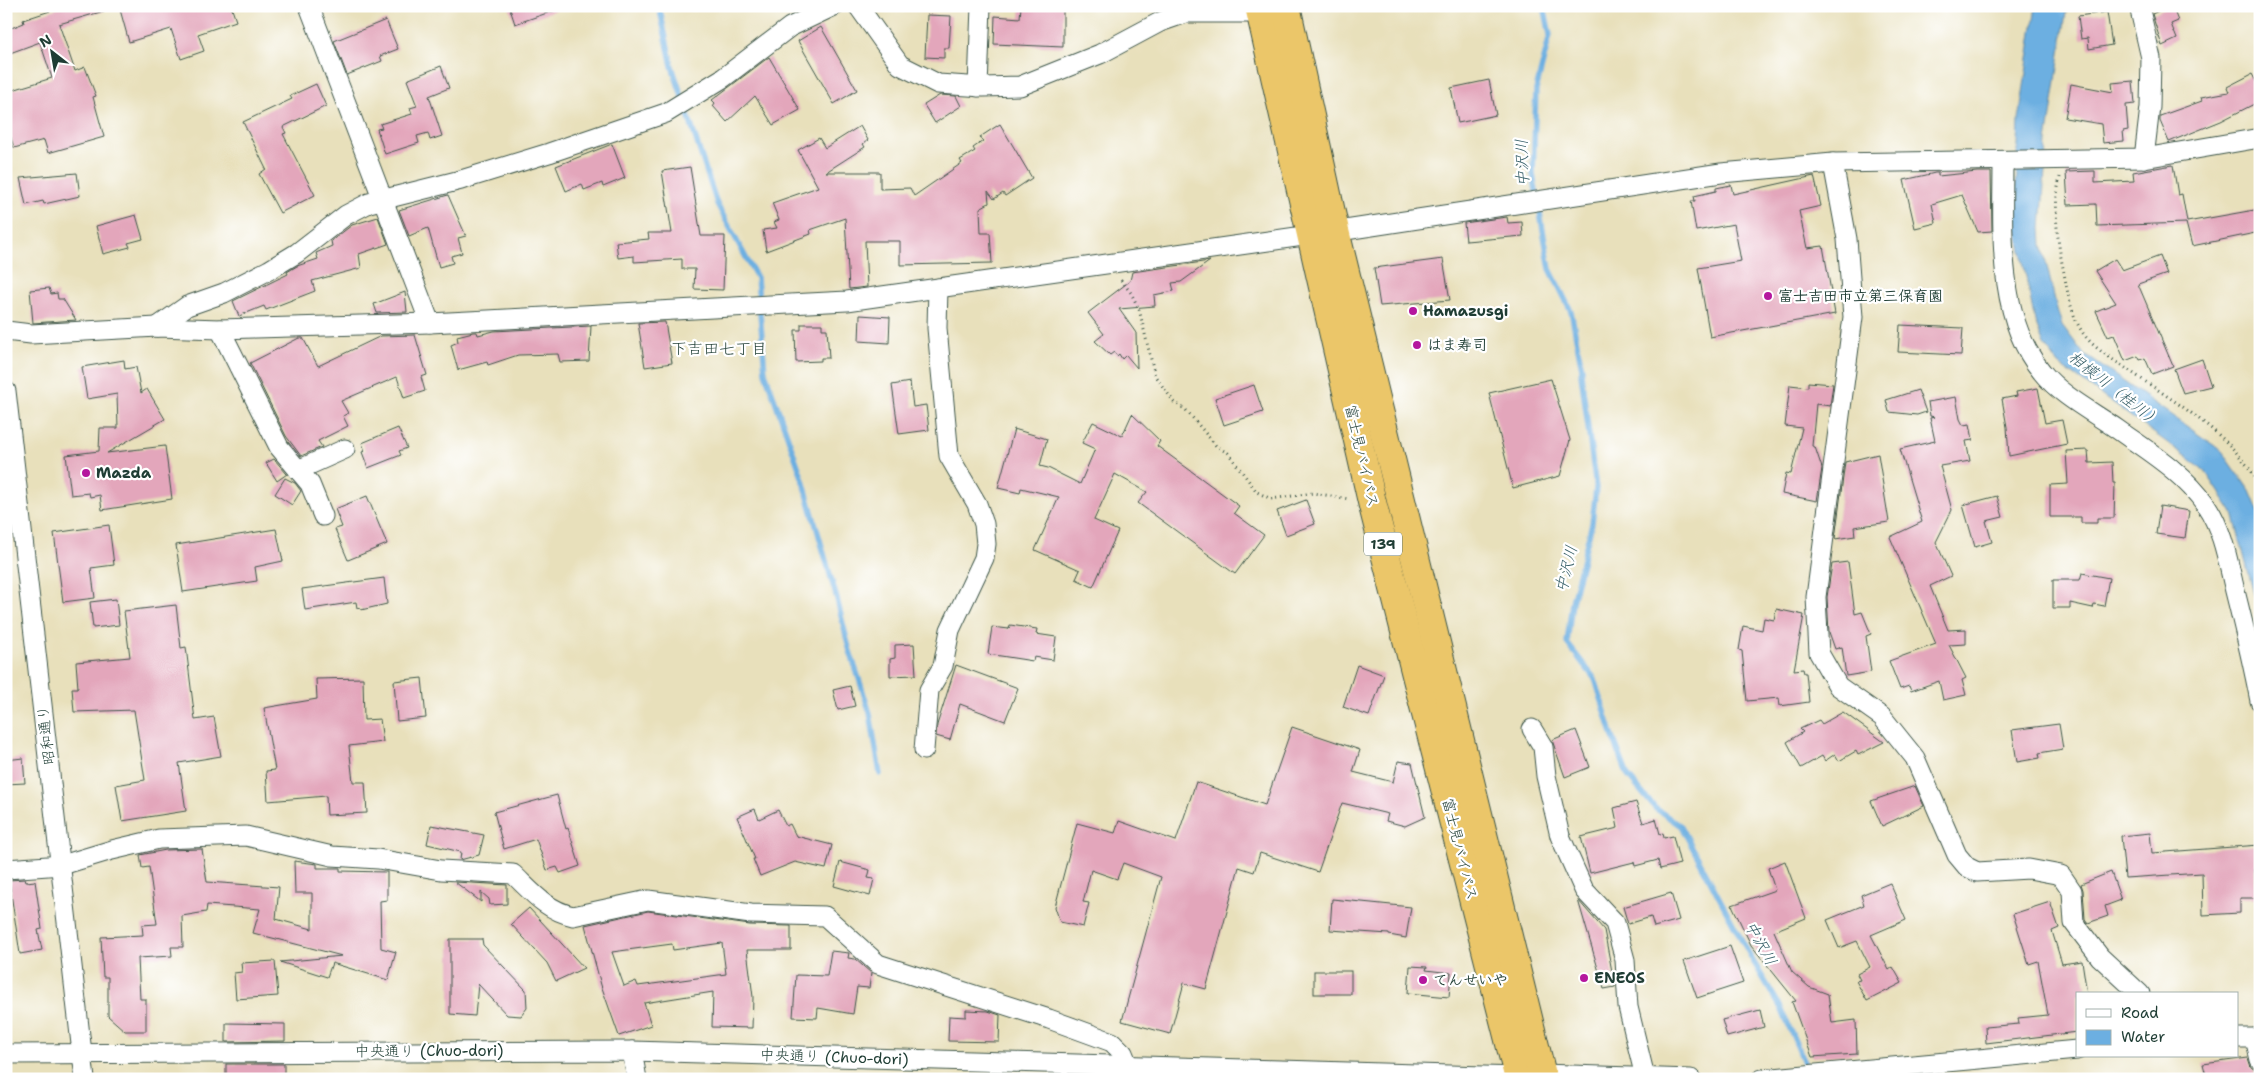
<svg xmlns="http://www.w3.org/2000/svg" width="2266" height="1085" viewBox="0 0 2266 1085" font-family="'Shantell Sans','Klee One',sans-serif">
<rect width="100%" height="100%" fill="#fff"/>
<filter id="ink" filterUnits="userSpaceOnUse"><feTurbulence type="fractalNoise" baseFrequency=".02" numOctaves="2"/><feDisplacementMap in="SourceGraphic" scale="10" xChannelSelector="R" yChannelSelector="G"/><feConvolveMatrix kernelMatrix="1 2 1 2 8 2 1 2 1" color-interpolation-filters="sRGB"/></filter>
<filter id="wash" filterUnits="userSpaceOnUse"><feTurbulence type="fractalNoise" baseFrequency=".0096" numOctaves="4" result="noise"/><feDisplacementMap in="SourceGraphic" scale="20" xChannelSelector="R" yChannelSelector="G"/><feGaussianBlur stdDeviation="1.12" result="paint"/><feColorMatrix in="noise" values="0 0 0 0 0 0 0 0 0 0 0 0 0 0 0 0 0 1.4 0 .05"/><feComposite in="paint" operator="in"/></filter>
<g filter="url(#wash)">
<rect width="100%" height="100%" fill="#e8e0bb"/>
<path fill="#6cafe1" stroke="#46768a" d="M2036,6H2067L2047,142L2041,228L2042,245L2057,309L2062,325L2083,353L2222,451L2250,491L2260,515V618L2233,513L2207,474L2190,459L2059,365L2044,345L2035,322L2015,221L2019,119Z"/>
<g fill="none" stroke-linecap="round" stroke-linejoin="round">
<g stroke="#6cafe1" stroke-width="5.5">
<path d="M659,6L672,66L717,204L757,278L765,372L803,480L837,599L849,648L870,713L880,774"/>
<path d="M1544,6L1550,35L1536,90L1533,174L1550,269L1571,311L1582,369L1581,374L1596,488L1592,523L1572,602L1567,643L1595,679L1613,737L1628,776L1655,808L1681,826L1753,961L1781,1008L1808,1072"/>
</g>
</g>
<g id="blocks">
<g fill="#e3a6bb" fill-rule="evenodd">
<path d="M65,6H104V11L59,24L75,71L85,67L96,96L93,97L104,137L48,153L44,140L14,148L6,121V92L52,78L40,42L10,53L6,41V30L24,23L23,20Z"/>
<path d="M119,6H231L236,21L198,34L204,51L181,59L171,29L129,42Z"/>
<path d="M509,6H558L559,9L515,24Z"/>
<path d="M1021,6H1063V47L994,44L995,16L1020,18Z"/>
<path d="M2169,6H2172L2178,21L2171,24L2177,39L2162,46L2152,14Z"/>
<path d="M2107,12L2112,45L2089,49L2088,38L2081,39L2078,16Z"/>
<path d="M927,15L951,16L949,48H944V58L925,57Z"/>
<path d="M386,20L398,49L380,56L382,61L347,75L334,41Z"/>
<path d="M821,27L857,90L834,104L798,41Z"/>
<path d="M769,57L800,110L773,125L755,96L727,122L713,106L715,103L712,100Z"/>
<path d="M441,66L449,88L429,96L442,136L430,140L428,133L417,136L419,143L385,154L377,129L382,128L380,124L412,114L410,108L417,106L407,80Z"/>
<path d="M2252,74L2260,89V101L2221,121L2169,142L2160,121V116L2202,101L2201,97L2229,92L2227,87Z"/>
<path d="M1489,80L1496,115L1458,123L1451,88Z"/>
<path d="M2133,81L2135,104L2126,105L2128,130L2123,131L2124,141L2103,143L2101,124L2065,118L2071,84L2113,92L2112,83Z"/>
<path d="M316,84L326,106L283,127L286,133L283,134L315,195L280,213L259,174L266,169L243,122L292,99L290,96Z"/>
<path d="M940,95L956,96L961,106L935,123L924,105Z"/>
<path d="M1000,124L1032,178L1005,196L1003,193L994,199L988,191L989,203L980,208L981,233H990L992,263L900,265V241H865L867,287L849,289L845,218L810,230L811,234L766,251L763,230L777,228L774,222L779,220L772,203L818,187L798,150L819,138L825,148L860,126L868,140L863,144L865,147L826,172H880V189L910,188L914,196L962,163L960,160L975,151L973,148L983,141L980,137Z"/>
<path d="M612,144L625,178L603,187L602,183L584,190L582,184L566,191L556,166Z"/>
<path d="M2173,165L2178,195L2182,194L2187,222L2260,209V232L2192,246L2186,223L2097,226L2096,204L2068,205L2066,172L2095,171V183L2134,181L2133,172Z"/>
<path d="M690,167L701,236H725L723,290L694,289L695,269H682V259L634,262V256L618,258L616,242L649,239L648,233H672L662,171Z"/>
<path d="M1977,172H1991L1992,231L1978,232L1962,195L1932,204L1936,223L1915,228L1904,180L1935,173H1938V176Z"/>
<path d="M77,173L80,196L44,204L43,201L26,205L20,178Z"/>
<path d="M1814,176L1821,206L1799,211L1807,248L1823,246L1835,314L1710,337L1698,268L1741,261L1734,224L1696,231L1691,201H1695L1694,196L1716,191V188L1731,185L1733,194Z"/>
<path d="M448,195L466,236L458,238L462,253L451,256L453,263L439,267L428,228L409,236L399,210Z"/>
<path d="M136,215L143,239L128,243L130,247L103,254L96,226Z"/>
<path d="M378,217L388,244L359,254L361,268L312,281L315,291L266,310L264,306L239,316L233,301L288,274L287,272L297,266L318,259L316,253L332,246L331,241L352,225Z"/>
<path d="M1507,217L1508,223L1522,222L1523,236L1466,241L1464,223Z"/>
<path d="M2160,256L2167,274L2138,284L2173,366L2152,374L2145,358L2140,360L2138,356L2125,361L2114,335L2108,337L2096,311L2116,303L2095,271L2115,259L2122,270Z"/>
<path d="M1443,259L1450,300L1380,306L1374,268Z"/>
<path d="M1210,261L1181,282L1172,283L1174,291L1154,295L1155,306L1119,309L1136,333L1137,368L1126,355L1122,359L1119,354L1117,356L1114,352L1110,355L1095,341L1104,334L1088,313L1130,281L1132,272Z"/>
<path d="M49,288L51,294L57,293L58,299H63L76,320L33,323L30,290Z"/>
<path d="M405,292L407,312L377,313L374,304Z"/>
<path d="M860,315L890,317L889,343L859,341Z"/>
<path d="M665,322L672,363L645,367L638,323Z"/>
<path d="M801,324H822V329H827L829,358H821V361L796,362L795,330H801Z"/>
<path d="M1900,325L1963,328L1961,355L1898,352Z"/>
<path d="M591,326L589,361L560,362L558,354L518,355L488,365L487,362L458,370L451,345L458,342L457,336L473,332H477L478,335L494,331Z"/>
<path d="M415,335L427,375L421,377L425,391L404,398L397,377L341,401L348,413L343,416L348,426L318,441L322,447L301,456L286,436L250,363L299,338H303L318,366L381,336Z"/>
<path d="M2202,359L2211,386L2183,393L2174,369Z"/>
<path d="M124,360L125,369L136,367L141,393L147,389L165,419L107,453L165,446L172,499L102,510L100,495L90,497L89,493L71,495L66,455L99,451L100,428H118L117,394L87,399L82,367Z"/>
<path d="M1551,379L1570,440L1560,476L1513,488L1489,393Z"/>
<path d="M910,382L913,407L926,405L929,430L899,434L892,385Z"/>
<path d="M1808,382L1833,384L1830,406L1816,404L1812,446L1815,447L1822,468L1817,501L1782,494L1786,473L1791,474L1802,428L1785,426L1790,385L1808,387Z"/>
<path d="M1254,385L1263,412L1224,425L1215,398Z"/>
<path d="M2038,388L2045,423L2062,420L2067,444L2009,456L2007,427L2002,399L2017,396L2016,392Z"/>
<path d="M1918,390L1926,412L1917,415L1889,412L1886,400Z"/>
<path d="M1956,397L1960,419L1963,425L1970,424L1973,440L1966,441L1970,461L1940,466L1952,510L1936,542L1951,576L1930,586L1948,630L1966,629V644L1949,645L1966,678L1962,680L1966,695L1943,700L1939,681L1911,691L1909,686L1900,689L1889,661L1936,644L1890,537L1922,522L1900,449L1935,441L1930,418L1935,417L1930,416L1928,402Z"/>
<path d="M1132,414L1160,441L1157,446L1239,506L1234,513L1264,535L1235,574L1138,503L1147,492L1115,474L1094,520L1118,531L1093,587L1076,579L1080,570L1035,550L1059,497L1021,488L1020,493L998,488L1014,429L1047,439L1040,466L1048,468L1080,484L1095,449L1082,443L1093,422L1122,436Z"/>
<path d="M398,428L407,448L399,451L401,455L368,468L362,452L365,451L362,443Z"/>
<path d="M2088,450L2089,463L2112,462L2113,483H2115L2114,518H2097V523H2081V517H2050V485L2068,484L2066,451Z"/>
<path d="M1878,454L1889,522L1854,527L1855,536L1835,539L1845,462Z"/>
<path d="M274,459L287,474L277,481L266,463Z"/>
<path d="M285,478L295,483L301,491L292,505L275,494Z"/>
<path d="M367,496L387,544L348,560L335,529L342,527L335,509Z"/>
<path d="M1997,496L2003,517L1986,521L1992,542L1975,547L1963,505Z"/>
<path d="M1306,500L1315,524L1286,535L1277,511Z"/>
<path d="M2160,506L2189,511L2185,538L2156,534Z"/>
<path d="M109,525L114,565L91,568L95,598L63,602L54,533Z"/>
<path d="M276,529L283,561L255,567L257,581L183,592L176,545Z"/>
<path d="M1848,562L1855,614L1862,612L1871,634L1866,636L1871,672L1846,676L1842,647L1835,649L1829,632L1827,597L1832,564Z"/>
<path d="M2082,573L2109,578L2104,606L2094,604L2093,608L2070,603V608H2053V580H2080Z"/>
<path d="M384,578L387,604L361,610L360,607L357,608L356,602L305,610L302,589Z"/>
<path d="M116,599L119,625L93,628L90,602Z"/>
<path d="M176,605L181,648L186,647L195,720L214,717L221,756L179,763L186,811L122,821L116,785L145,780L134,710L74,712L72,688H78L76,662L130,657L124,611Z"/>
<path d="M1776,609L1804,615L1794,670L1803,669L1804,673H1806L1809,702L1780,706L1779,698L1747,701L1742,651L1739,650L1743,626L1762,630L1764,618L1774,620Z"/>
<path d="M1010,625L1037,629L1036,634L1056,637L1053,660L1034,657L1033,661L988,654L992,627L1009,629Z"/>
<path d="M914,644L916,675L890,676V659L895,658V645Z"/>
<path d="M956,665L1018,688L1005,721L960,704L950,740L936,736L937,725Z"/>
<path d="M1357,665L1384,675L1369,716L1343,707Z"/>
<path d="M363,678L364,720L380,719L383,742L349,746L353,782H365L367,813L327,815L326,796L268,801L266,771L275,770L264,708L317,699L316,679Z"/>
<path d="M422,678L426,718L397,721L394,681Z"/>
<path d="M850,686L855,706L838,710L833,690Z"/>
<path d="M1843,712L1884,742L1858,755L1856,751L1839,761L1835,754L1825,761L1822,756L1801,768L1787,742L1803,732L1800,729L1819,720L1822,724Z"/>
<path d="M2059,724L2063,749L2039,753L2040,758L2017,762L2012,730Z"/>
<path d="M1292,727L1360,750L1353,772L1393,782L1398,761L1412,763L1425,817L1405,826L1386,821L1388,814L1342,803L1318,872L1260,853L1254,872L1239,867L1206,989L1184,983L1170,1034L1122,1021L1161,877L1123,863L1117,879L1091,870L1083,902L1089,903L1083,927L1060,922L1055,907L1077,823L1115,833L1119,821L1176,841L1196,782L1265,805Z"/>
<path d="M1576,730L1590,767L1565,777L1552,740Z"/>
<path d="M23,758L25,783L6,784V760Z"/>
<path d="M1915,786L1924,806L1882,826L1871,801Z"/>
<path d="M557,795L566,829L568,828L580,866L560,873L557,867L547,870L536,839L504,849L494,812Z"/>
<path d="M1636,802L1643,823L1656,819L1660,834L1663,833L1664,838L1673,836L1680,864L1660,869L1658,860L1635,866L1634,862L1590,873L1581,837L1618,828L1614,808Z"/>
<path d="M755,809L759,819L778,810L786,826L790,824L796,836L832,845L826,869L795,862L760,876L753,859H755L737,817Z"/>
<path d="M431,825L484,835L479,855L460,860L461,852L427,844Z"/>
<path d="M2150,833L2152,853L2260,845V869H2255L2256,898H2240V913L2203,915L2202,873L2125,878L2121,836Z"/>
<path d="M202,849L207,882L279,887L276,919L312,929V893H295L294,861L317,864V868H340V871L387,872V900L380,901L381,948L396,952L388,980L332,963L327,977L280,962L342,956L253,933L260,909L207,905L206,912L182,916L183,947H171L172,956L138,958L140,999H146V1031H125L108,1016V977H103L101,937L143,935L142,925L157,924L149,867L142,868L140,855L166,850Z"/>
<path d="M1785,861L1806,918L1774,931L1792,972L1809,987L1828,994L1832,1023L1856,1020L1857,1054L1812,1057L1792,1002L1796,1001L1751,945L1732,905L1775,890L1768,868Z"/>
<path d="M840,862L870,870L868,878L874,879L870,896L834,886Z"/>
<path d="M2111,872L2121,900L2105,906L2108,916L2088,923L2085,919L2083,890L2081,884Z"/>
<path d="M25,879L26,882L35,881L42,929L38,930L42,950L20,954L9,880Z"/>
<path d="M455,882L507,885V904L490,905L489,899L481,892V902Z"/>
<path d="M1890,883L1906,920L1871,935L1889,970L1893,967L1902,983L1867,1001L1856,981L1860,980L1857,974L1870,967L1857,941L1839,948L1827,920L1864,905L1861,895Z"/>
<path d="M1671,893L1679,920L1654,927L1651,917L1628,924L1623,907Z"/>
<path d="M1332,899L1411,907L1406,938L1389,935V934L1330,930Z"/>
<path d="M1578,900L1604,930L1615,987L1604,989Z"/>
<path d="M2050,902L2059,928L2052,931L2062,964L2082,961L2087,994H2077V1032L1986,1043L1985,1027L2019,1024L2018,1018L2048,1015L2038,961L2029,964L2013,914Z"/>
<path d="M529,908L584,968L556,981L547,963L511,924Z"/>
<path d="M648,911L750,925L791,926V950H747L753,997L752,1028L712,1027L713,992L644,1003L651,1025L619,1036L601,985L585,925ZM722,943L726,974L638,986L636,981L624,986L612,952L672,944L673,950Z"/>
<path d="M450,939H482L483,945L526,990L527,1008L521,1016L507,1015L478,984L475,1016L450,1014Z"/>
<path d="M1730,946L1743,983L1697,998L1684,961Z"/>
<path d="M831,951L849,953L848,958L855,959L871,973L869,988L857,987L853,1014L818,1008L817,1018L793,1017L796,975L827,976Z"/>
<path d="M275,961L278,996L236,999L234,973L242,972L241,963Z"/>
<path d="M1410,966L1427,967L1426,970L1451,973L1449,997L1408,993Z"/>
<rect x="1314" y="971" width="37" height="23"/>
<path d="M966,1010L988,1011L1000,1015L999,1042L948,1041L949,1016L966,1017Z"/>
<path d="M1760,1010L1764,1027L1727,1037L1722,1020Z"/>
<path d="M226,1023L285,1024V1041L226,1042Z"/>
<path d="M2248,1058L2251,1067L2255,1070L2257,1079H2207L2203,1064Z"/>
<rect x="226" y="1064" width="58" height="15"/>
</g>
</g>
</g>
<g filter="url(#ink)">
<use href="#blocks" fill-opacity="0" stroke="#3d5548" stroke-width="1"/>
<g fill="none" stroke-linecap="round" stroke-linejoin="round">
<defs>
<g id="minor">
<path d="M309,6L430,323"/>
<path d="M858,6L900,65L938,84L983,87L1020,86L1100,54L1160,22L1186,13H1261"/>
<path d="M2139,6L2151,58L2150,107L2144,158"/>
<path d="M978,87L981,6"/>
<path d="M2003,161C2003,228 1996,317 2042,372C2061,396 2093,412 2117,429C2149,452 2183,472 2206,505C2223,530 2228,562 2235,591C2244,627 2253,664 2260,701"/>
<path d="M1833,163L1847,239L1853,317L1816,597L1819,653L1838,686L1882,717L1915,758L1957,855L1967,867L1977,872L2029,869L2061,875L2072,891L2074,923L2100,957L2140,994"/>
<path d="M157,327L187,306L224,293L269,270L297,253L346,215L369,203L461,180L549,153L666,113L723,78L790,27L834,6"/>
<path d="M220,329L279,447L310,484L323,516"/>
<path d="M6,331L31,334L157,327L220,329L430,323L847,301L1352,229L1721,173L1833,163L2144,158L2260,138"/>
<path d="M6,391L85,1079"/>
<path d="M298,470L345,449"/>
<path d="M1532,729L1543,747L1546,776L1560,836L1584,890L1615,923L1625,960L1628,1007L1645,1077"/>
<path d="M924,750L929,690L943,666L950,630L984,558L986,544L984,524L977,504L949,456L937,328L938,288"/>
<path d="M6,869L62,865L112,850L159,839L246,836L332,856L378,859L441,870L513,874C532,892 546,910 573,916L648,900L751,914L825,916L878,964L1049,1019L1112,1042L1123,1053L1128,1065"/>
<path d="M2237,1038H2260"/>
<path d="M2255,1038L2260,1060"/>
<path d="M632,1051L637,1079"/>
<path d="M6,1054L632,1051L1518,1077L1542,1074L1691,1079"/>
<path d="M1762,1079L2077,1050"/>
</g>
<g id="highway">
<path d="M1259,6L1372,502L1519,1079"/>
<path d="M1286,6L1335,231L1543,1079"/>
</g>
</defs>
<use href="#minor" stroke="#3d5548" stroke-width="21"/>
<use href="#highway" stroke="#3d5548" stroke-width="30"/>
<g stroke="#3d5548" stroke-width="3" stroke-dasharray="1 4" stroke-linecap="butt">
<path d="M2060,177C2053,206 2057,239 2063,268C2067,288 2070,312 2081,330C2091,347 2111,358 2127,369C2174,402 2233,434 2260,486"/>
<path d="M1121,280L1131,293L1139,309L1155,376L1174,402L1186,410L1217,447L1228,453L1257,492L1271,499L1313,493L1349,499"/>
</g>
<use href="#minor" stroke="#fff" stroke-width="19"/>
<use href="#highway" stroke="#ebc669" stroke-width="28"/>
</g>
</g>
<g fill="#b5179e" stroke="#fff" stroke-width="2">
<circle cx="1768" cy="296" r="5"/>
<circle cx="1413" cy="311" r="5"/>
<circle cx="1417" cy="345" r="5"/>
<circle cx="86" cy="473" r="5"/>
<circle cx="1584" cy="978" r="5"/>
<circle cx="1423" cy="980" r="5"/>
</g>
<g text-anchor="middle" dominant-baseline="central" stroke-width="4.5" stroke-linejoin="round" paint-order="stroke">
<rect fill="#fff" stroke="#627771" stroke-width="1" x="1364" y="532.5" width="38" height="23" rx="4"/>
<g font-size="14" font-weight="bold" fill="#1f3d34">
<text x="1383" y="544">139</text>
</g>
<g font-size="15" font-weight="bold" fill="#1f3d34" stroke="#fff" text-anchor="start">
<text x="1778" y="296">富士吉田市立第三保育園</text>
<text x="1423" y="311">Hamazusgi</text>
<text x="1427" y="345">はま寿司</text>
<text x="96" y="473">Mazda</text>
<text x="1594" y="978">ENEOS</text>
<text x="1433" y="980">てんせいや</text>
</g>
<g font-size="15" fill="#1f3d34" stroke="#fff">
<text transform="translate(1362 456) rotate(77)">富士見バイパス</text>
<text transform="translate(46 735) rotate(-97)">昭和通り</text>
<text transform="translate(1460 849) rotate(76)">富士見バイパス</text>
<text x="429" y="1051">中央通り (Chuo-dori)</text>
<text transform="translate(834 1057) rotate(2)">中央通り (Chuo-dori)</text>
</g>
<g font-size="16" font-style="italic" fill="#365f68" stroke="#fff">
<text transform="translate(1522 163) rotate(-92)">中沢川</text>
<text transform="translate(2115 389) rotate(38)">相模川（桂川）</text>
<text transform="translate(1566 569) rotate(-76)">中沢川</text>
<text transform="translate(1761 943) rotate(61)">中沢川</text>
</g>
<g font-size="16" fill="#1f3d34" stroke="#fff">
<text x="719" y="348">下吉田七丁目</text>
</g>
</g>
<rect width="2266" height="1085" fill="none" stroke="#fff" stroke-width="25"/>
<rect x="2076" y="992" width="162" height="65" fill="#ffffff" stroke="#a5b1ae"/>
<rect x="2086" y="1009" width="25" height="8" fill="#ffffff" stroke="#a5b1ae"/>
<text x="2121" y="1018" font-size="15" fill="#1f3d34">Road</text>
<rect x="2086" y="1030" width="25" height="15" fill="#6cafe1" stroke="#a5b1ae"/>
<text x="2121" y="1042" font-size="15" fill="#1f3d34">Water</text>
<g transform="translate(52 52) rotate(329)" stroke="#ffffff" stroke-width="4" paint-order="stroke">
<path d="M0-4L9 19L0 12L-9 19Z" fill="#1f3d34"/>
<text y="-8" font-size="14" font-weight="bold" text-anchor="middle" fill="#1f3d34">N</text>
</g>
</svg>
